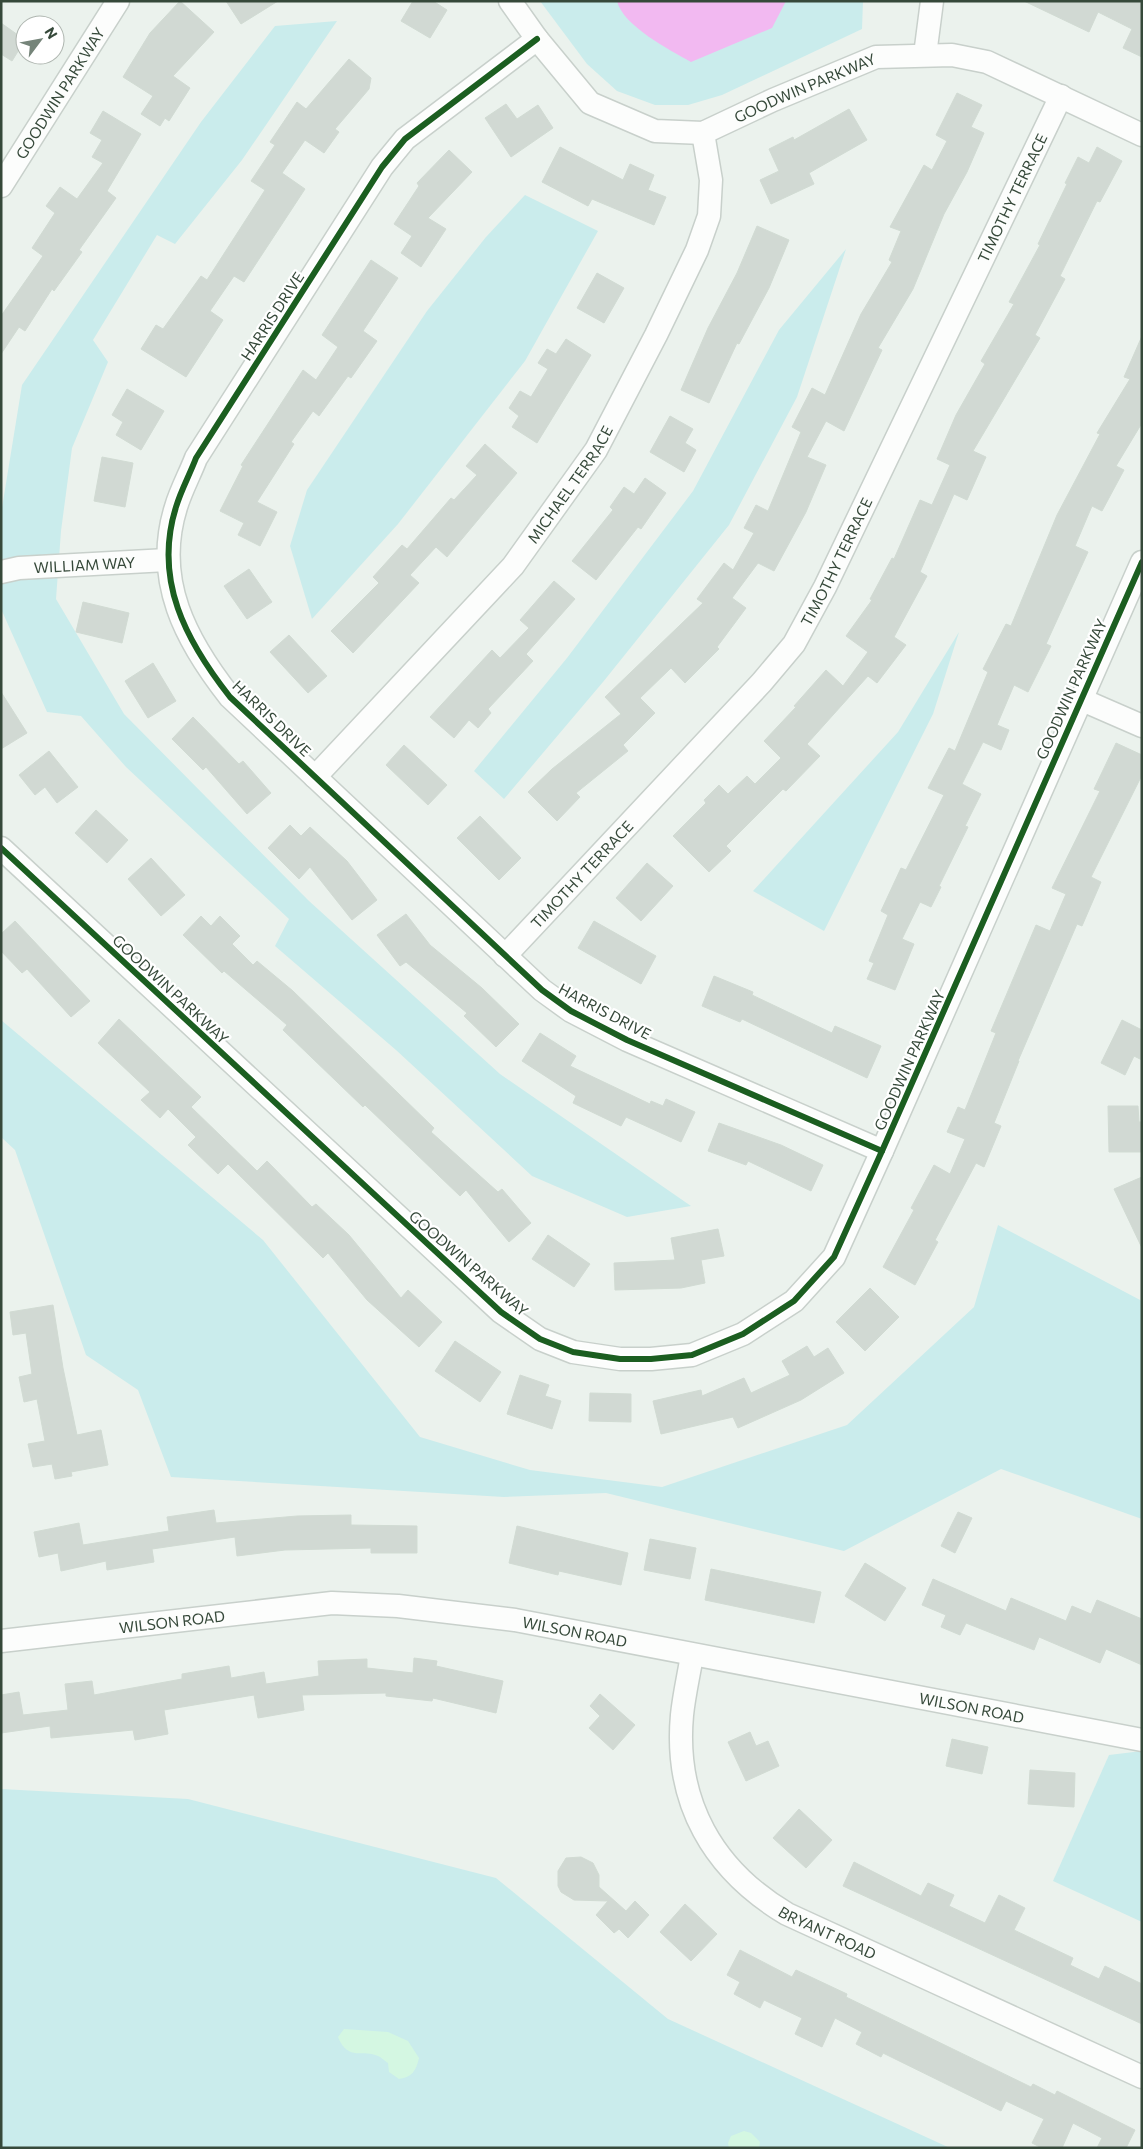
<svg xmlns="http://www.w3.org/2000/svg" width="1143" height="2149" viewBox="0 0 1143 2149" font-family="Commissioner,sans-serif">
<rect width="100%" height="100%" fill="#ebf2ed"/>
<g fill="#caecec">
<path d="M540,1H863L862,29L722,95L688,105H655L617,91L587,64Z"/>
<path d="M337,21L242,160L175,244L157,235L93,340L108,362L72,448L61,531L56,599L124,714L309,901L500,1074L691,1206L627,1217L532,1176L396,1050L275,946L289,919L126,767L81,716L47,712L2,611L1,514L22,385L201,122L275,26Z"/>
<path d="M525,195L598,231L525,361L398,524L312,619L290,546L307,490L427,311L486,237Z"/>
<path d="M846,249L797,397L729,525L603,682L504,799L474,771L567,658L693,491L779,330Z"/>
<path d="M959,632L933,714L824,931L753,891L898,732Z"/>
<path d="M1,1020L263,1240L420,1437L530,1470L662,1487L847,1425L974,1307L998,1225L1142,1301V1519L1001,1469L844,1551L606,1493L504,1497L171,1477L138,1390L86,1355L15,1150L1,1137Z"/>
<path d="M1142,1751V1922L1053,1881L1109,1755Z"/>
<path d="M1,1789L188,1799L496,1878L668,2019L950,2148H1Z"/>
</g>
<g fill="#d4f7e2">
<path d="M344,2029L388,2032L408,2041L419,2058C416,2071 412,2077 399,2079L389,2072L388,2063C385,2061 381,2057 378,2056C364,2049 348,2062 338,2037Z"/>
<path d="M744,2131L751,2133L760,2142L759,2148H729L728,2143L731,2136Z"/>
</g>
<path fill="#f2b9f1" d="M617,1H786L772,28L691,62C670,50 623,26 617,1Z"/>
<g fill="#d1d9d3" stroke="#d1dbd3">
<path d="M180,1L214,32L173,76L190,88L169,121L165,118L160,126L141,114L153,96L123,77L150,33Z"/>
<path d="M226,1H278L241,24Z"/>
<path d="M413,1H433L447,10L430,38L401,21Z"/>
<path d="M1024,1H1142V57L1123,48L1132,29L1098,12L1089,32Z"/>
<path d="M1,23L25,40L12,61L1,54Z"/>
<path d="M349,59L371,78L369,89L335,129L339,132L324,153L305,140L282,173L305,189L244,282L234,276L210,311L223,320L186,377L141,349L156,325L163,329L201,276L207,280L265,190L251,181L275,145L270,142L297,102L306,109Z"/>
<path d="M957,93L982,105L971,127L984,133L967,172L944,214L913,289L878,348L882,350L844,431L826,421L807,457L826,465L806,512L774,571L758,563L732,598L746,608L717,647L719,649L685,683L671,668L640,698L655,713L623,745L628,751L576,793L580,797L557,821L528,792L552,769L621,714L605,697L703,603L697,599L724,563L733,570L754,533L744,528L756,505L768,511L801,432L792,427L812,388L825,395L861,314L892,262L889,260L901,231L890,227L924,165L932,170L947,141L936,135Z"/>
<path d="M506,104L517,119L538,105L553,128L511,157L485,118Z"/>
<path d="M849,109L867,140L809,173L814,184L771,204L760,180L779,171L769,149L793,137L794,140Z"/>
<path d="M103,111L141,134L107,191L116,198L79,250L82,252L54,291L52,289L25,331L19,327L1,354V316L43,256L32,248L55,213L46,206L60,187L77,199L103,163L92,157L102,140L90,133Z"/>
<path d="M560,147L623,180L630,164L654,175L648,190L666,197L654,225L592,199L588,206L542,182Z"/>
<path d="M1097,147L1122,161L1100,202L1097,201L1060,276L1065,279L1035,335L1040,338L973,451L986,457L967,500L954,494L920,572L927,576L894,637L906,645L877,683L868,676L807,744L820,756L786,791L783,789L726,846L731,851L709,872L673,836L706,803L704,800L719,785L728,794L747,776L755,784L781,758L764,741L796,707L794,706L826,670L843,686L868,652L846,636L872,600L870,599L892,558L894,559L920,500L932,505L950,465L937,459L956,415L985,364L981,361L1014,304L1009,302L1040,245L1038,244L1067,184L1065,183L1078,157L1089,163Z"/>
<path d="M449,150L472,172L428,218L446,229L421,267L401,253L412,236L394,224L419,186L417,183Z"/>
<path d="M757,226L789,240L769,288L739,344L737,343L709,403L681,390L708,328L737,273Z"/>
<path d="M371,260L398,278L363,331L377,341L351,378L348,376L319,416L313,411L291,442L294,444L257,502L277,512L260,546L238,535L244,523L220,511L243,466L241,465L303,370L316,380L338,347L322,335Z"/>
<path d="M597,273L624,288L604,323L577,308Z"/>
<path d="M1142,336V423L1116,466L1124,470L1102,511L1092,506L1075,546L1088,552L1046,644L1051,646L1028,692L1014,685L997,725L1009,730L1001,750L983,742L962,784L981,794L965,826L968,827L939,886L941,887L931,907L920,902L902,939L914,944L895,990L867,979L874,963L869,961L888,915L881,911L901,868L906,870L944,795L928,788L949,748L955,751L988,672L983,669L1006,624L1011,626L1057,515L1100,434L1097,433L1130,379L1124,377Z"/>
<path d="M566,339L591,355L537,443L512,427L519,416L509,408L520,391L531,397L548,369L538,363L547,349L556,354Z"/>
<path d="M127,389L164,411L141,450L116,435L123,422L112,415Z"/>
<path d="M670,416L693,429L685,443L696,450L684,472L650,452Z"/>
<path d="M485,444L517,473L447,557L436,547L410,575L419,583L353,653L331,631L379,583L373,577L402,545L407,549L451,498L454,500L477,475L466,466Z"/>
<path d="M102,457L133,463L125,507L94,501Z"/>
<path d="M645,478L666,493L641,529L638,527L596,580L572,561L613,510L610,507L624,487L634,494Z"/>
<path d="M249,569L272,602L247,619L224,586Z"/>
<path d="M554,581L575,599L526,654L533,661L488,709L491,713L478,728L469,720L454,738L430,717L492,650L500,658L529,628L520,620Z"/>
<path d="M83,602L129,613L122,643L76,632Z"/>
<path d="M289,635L327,676L308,693L270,652Z"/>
<path d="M153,663L176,701L148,718L125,681Z"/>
<path d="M1,692L27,733L1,749Z"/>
<path d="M193,717L239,764L243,761L271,793L247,814L206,767L203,770L172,739Z"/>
<path d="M1116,743L1142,755V775L1091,877L1101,882L1082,926L1077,924L1018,1061H1019L994,1123L1001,1126L984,1167L976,1163L935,1240L938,1242L915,1285L883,1267L914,1210L911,1208L934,1165L950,1174L965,1139L947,1132L958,1107L965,1110L996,1033L991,1031L1036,925L1050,931L1066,894L1052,888L1100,791L1094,789Z"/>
<path d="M404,745L447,785L428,805L386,765Z"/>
<path d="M49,751L78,787L57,803L45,787L35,795L19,775Z"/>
<path d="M96,810L128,840L107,863L75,833Z"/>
<path d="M480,816L521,858L499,880L457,838Z"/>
<path d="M290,825L301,836L310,827L347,861L377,900L352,920L310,867L299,879L268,848Z"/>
<path d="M151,858L185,895L161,916L128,879Z"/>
<path d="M647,863L673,886L641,921L616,898Z"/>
<path d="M406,914L430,945L482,988L519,1024L496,1047L464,1016L467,1013L406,962L400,966L377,935Z"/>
<path d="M201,916L211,926L220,916L240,936L232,944L253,965L257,961L293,991L434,1128L431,1132L498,1192L502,1189L531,1223L509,1242L466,1190L460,1196L365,1105L363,1107L283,1030L287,1025L224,971L222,973L183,935Z"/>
<path d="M15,921L90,1001L71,1017L27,969L22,973L1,951V934Z"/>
<path d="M594,921L656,956L641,984L578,948Z"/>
<path d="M714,976L753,992L752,995L832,1033L835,1026L881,1046L867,1078L742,1019L740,1022L702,1006Z"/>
<path d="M119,1019L201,1097L191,1107L257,1171L267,1161L312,1207L316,1204L349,1235L401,1298L408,1290L442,1322L419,1347L367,1300L328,1253L323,1258L228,1164L218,1174L188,1145L196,1137L168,1109L160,1118L141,1100L150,1092L98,1043Z"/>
<path d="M1122,1020L1142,1030V1060L1134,1056L1125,1075L1101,1063Z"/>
<path d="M540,1033L576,1056L570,1066L650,1104L651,1101L663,1106L666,1099L695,1112L681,1142L626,1117L621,1126L573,1103L576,1096L522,1061Z"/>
<path d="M1108,1106H1138L1139,1122H1142V1152H1109Z"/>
<path d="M719,1123L781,1145L823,1165L811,1191L748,1161L746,1165L708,1151Z"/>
<path d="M1142,1177V1248L1114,1189Z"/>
<path d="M718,1229L724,1256L701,1260L705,1283L681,1288L615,1290L614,1263L675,1260L671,1238Z"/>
<path d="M548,1235L590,1264L574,1287L532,1259Z"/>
<path d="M870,1288L899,1317L865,1351L836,1322Z"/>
<path d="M53,1305L63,1368L77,1435L101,1430L108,1465L71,1472L72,1476L55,1479L52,1464L33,1467L28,1444L45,1441L37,1399L24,1402L19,1377L32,1374L26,1333L13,1335L10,1312Z"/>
<path d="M455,1341L501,1372L480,1402L435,1371Z"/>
<path d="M807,1346L814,1357L828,1348L844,1373L801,1400L738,1428L733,1417L661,1434L653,1401L701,1390L702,1396L744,1378L751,1393L790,1375L782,1361Z"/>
<path d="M520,1375L549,1385L545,1396L561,1401L552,1429L507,1414Z"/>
<path d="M590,1393L631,1394V1422L589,1421Z"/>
<path d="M214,1510L216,1523L297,1516L351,1515V1525L417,1526V1553H371V1548L285,1550L237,1556L235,1537L152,1549L154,1562L107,1570L106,1561L61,1571L58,1553L39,1557L34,1532L79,1523L83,1545L169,1531L167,1517Z"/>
<path d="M958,1512L972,1518L955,1553L941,1546Z"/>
<path d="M517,1526L628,1553L621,1585L559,1571L558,1575L509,1563Z"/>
<path d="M650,1539L696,1548L690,1579L644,1570Z"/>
<path d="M865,1563L906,1588L885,1621L845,1596Z"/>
<path d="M711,1569L821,1592L814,1623L705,1600Z"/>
<path d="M933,1579L1006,1611L1011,1598L1066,1621L1072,1606L1091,1614L1097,1600L1142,1619V1665L1106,1649L1100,1663L1039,1637L1034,1650L966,1623L960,1635L941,1627L946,1615L922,1605Z"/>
<path d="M414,1658L437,1661L436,1666L503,1681L496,1713L433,1698L432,1701L386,1696V1693L302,1695L304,1710L258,1718L254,1695L164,1710L168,1734L135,1740L133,1730L51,1738L50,1726L1,1733V1695L19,1692L23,1715L68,1710L65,1684L92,1681L94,1695L182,1679V1674L229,1666L231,1678L264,1672L266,1684L319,1676L318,1661L367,1659V1668L413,1673Z"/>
<path d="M600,1694L635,1725L613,1750L589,1728L600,1716L590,1706Z"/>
<path d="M750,1732L756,1746L768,1741L779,1766L746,1781L728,1742Z"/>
<path d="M952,1739L988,1747L982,1774L946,1766Z"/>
<path d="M1030,1770L1075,1773L1074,1807L1028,1804Z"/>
<path d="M799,1809L832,1840L806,1868L773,1838Z"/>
<path d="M581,1857L593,1863L599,1875V1887L626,1911L635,1901L649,1915L628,1938L619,1929L614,1933L596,1915L608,1901L574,1900L561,1892L558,1886V1871L566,1858Z"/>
<path d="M854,1862L921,1896L928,1883L954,1895L949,1906L985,1923L999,1895L1025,1908L1014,1930L1073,1958L1070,1965L1099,1979L1105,1966L1142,1984V2024L843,1886Z"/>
<path d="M685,1904L717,1934L691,1961L660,1932Z"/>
<path d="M740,1950L792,1977L796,1970L847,1994L846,1997L1031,2087L1033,2084L1055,2095L1057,2091L1135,2130L1126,2148H1097L1102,2138L1073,2123L1062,2148H1042L1032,2143L1044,2119L1006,2101L1001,2111L883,2053L881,2057L856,2044L862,2032L835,2018L822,2047L795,2034L802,2018L764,2000L760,2008L734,1994L740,1982L727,1975Z"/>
</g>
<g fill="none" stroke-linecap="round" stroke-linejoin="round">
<defs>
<g id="minor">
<path id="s1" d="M510,1L537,39L590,103L655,131L703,133L773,100L876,57L952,55L987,62L1142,135"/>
<path d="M537,39L405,139L382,167L196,458C190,474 181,490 176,507C153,580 186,641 230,697L542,990L571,1011L627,1040L882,1151"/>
<path d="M925,55L932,1"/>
<path id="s2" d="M1,186L118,1"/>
<path id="s3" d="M1,572L19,568L167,560"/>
<path d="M1080,699L1142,726"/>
<path id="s4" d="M315,777L513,566L596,450L656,335L697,250L709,216L711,180L703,133"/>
<path d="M1,848L501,1312L540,1339L573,1352L620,1359H651L692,1355L743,1334L794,1301L834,1257L882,1151L1142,562"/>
<path id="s5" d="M505,956L762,682L794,644L825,587L1061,96"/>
<path id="s6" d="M1,1641L332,1603L398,1606L515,1620L1142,1740"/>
<path id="s7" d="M692,1655C689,1674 684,1695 682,1715C674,1802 713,1870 787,1914L1142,2077"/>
</g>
</defs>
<use href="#minor" stroke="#c8d0cb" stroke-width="25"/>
<use href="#minor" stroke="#fcfdfc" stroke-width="22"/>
<defs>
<g id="cycleway">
<path d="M537,39L405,139L382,167L196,458C190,474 181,490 176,507C153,580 186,641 230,697L542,990L571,1011L627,1040L882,1151"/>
<path d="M1,848L501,1312L540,1339L573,1352L620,1359H651L692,1355L743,1334L794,1301L834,1257L882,1151L1142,562"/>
</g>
</defs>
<use href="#cycleway" stroke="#fff" stroke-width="9"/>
<use href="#cycleway" stroke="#1b5e20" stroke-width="6"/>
</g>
<g text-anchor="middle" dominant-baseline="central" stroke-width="4.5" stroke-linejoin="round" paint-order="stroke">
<g font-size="15" fill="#36493a" stroke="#fff">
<text stroke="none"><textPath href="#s1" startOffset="360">GOODWIN PARKWAY</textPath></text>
<text stroke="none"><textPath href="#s2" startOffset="110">GOODWIN PARKWAY</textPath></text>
<text stroke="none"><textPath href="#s5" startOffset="922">TIMOTHY TERRACE</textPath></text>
<text transform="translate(272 316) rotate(-57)">HARRIS DRIVE</text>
<text stroke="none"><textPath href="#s4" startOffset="389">MICHAEL TERRACE</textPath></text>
<text stroke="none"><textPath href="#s5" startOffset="518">TIMOTHY TERRACE</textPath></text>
<text stroke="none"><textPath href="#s3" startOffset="84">WILLIAM WAY</textPath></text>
<text transform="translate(1071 689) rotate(-66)">GOODWIN PARKWAY</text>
<text transform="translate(272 718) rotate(44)">HARRIS DRIVE</text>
<text stroke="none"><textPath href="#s5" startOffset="112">TIMOTHY TERRACE</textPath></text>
<text transform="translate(171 989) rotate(43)">GOODWIN PARKWAY</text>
<text transform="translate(605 1011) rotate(28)">HARRIS DRIVE</text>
<text transform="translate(909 1060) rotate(-66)">GOODWIN PARKWAY</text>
<text transform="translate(469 1263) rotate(41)">GOODWIN PARKWAY</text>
<text stroke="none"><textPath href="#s6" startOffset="172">WILSON ROAD</textPath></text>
<text stroke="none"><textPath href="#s6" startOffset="578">WILSON ROAD</textPath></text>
<text stroke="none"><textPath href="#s6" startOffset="982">WILSON ROAD</textPath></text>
<text stroke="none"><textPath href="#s7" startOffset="344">BRYANT ROAD</textPath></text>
</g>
</g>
<rect width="1143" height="2149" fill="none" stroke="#36493a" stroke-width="5"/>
<g transform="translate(40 40) rotate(58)"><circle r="24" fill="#ffffff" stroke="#afb6b0"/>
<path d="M0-4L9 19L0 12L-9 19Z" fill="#758479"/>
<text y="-8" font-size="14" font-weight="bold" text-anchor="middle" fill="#36493a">N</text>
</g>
</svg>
